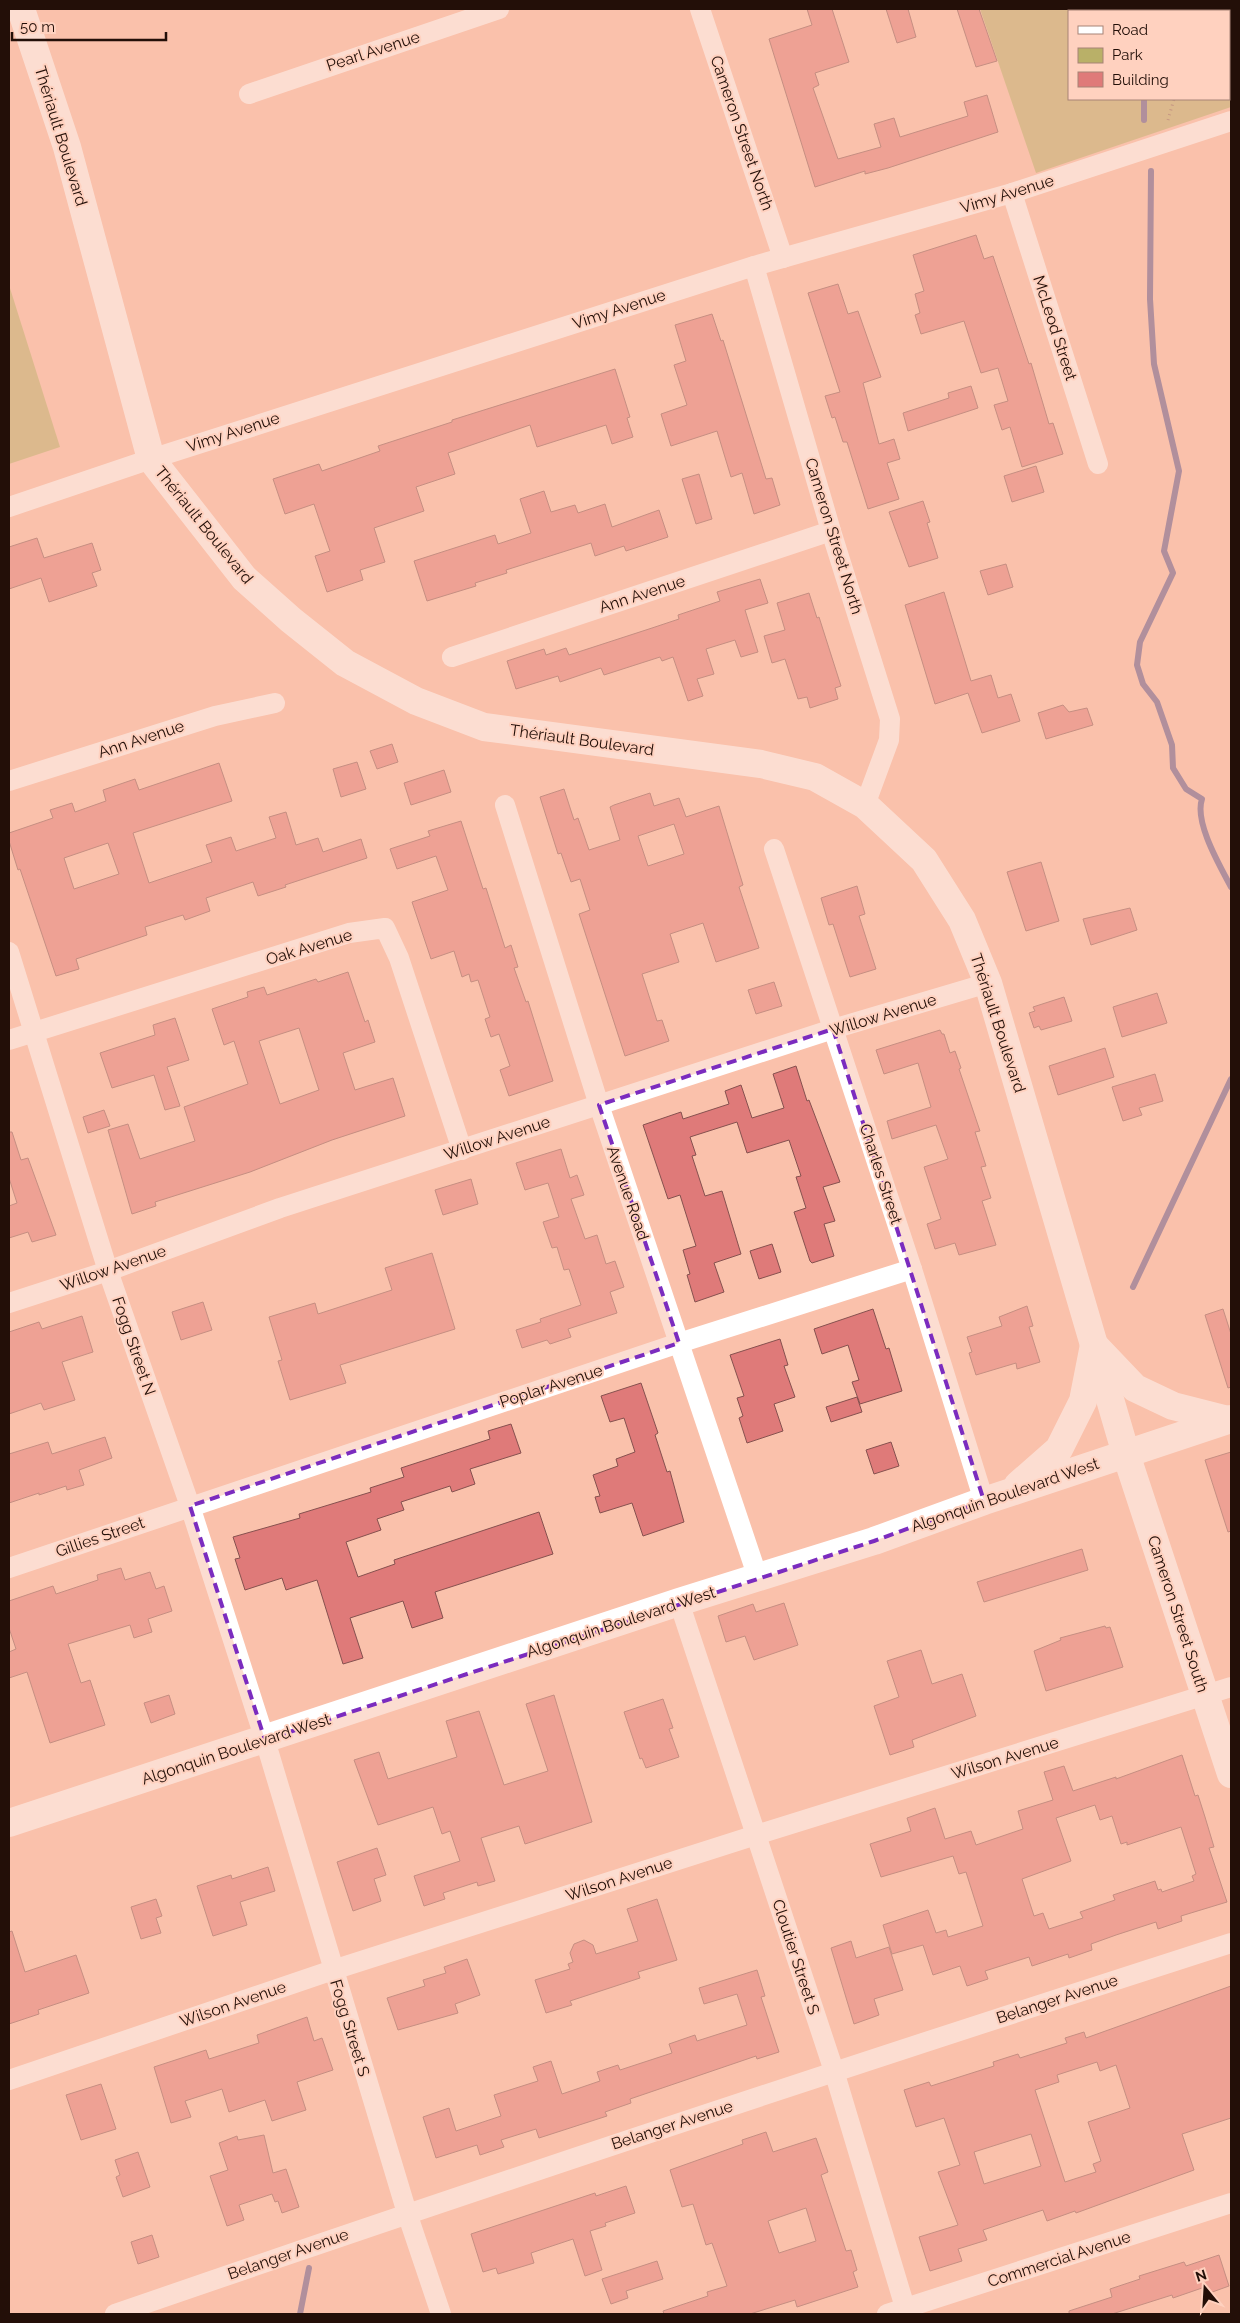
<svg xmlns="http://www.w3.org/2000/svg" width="1240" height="2323" viewBox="0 0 1240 2323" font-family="Raleway,sans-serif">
<rect width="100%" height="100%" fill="#fac1ab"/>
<g fill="#b9b068" fill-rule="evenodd">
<path d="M980,9H1231V107L1036,173ZM1069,11H1229V99H1069Z"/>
<path d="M9,285L60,447L9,464Z"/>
</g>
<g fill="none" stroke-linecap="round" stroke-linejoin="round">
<g stroke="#59528a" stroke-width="6">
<path d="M1144,9V11"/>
<path d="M1144,99V120"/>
<path d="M1151,171L1150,299L1154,364L1179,471L1164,551L1173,573L1140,642L1137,665L1143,684L1157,702L1172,745L1173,768L1186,789L1202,799C1194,822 1220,866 1231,887"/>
<path d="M1133,1287L1231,1079"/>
<path d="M300,2314L309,2268"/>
</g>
</g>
<g fill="#df7a79" stroke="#86514f" fill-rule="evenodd">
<path d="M807,9H832L849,62L815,73L819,85L813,88L838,159L881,147L874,124L894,118L900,137L968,116L964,102L987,95L998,132L888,168L865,174V171L815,187L769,39L812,25Z"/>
<path d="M886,9H908L916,37L897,43Z"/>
<path d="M957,9H979L997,61L976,67Z"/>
<path d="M976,235L984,259L993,256L1029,364L1031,363L1049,424L1053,423L1063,454L1022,467L1010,427L1002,430L994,405L1008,401L998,368L981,373L964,321L921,334L915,315L920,313L915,294L924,291L913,255Z"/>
<path d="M838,284L848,314L858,311L881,377L863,383L879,444L894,439L900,459L887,463L899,499L868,509L847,442H843L835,417L832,418L825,396L840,392L808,293Z"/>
<path d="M712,314L721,341L723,340L766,479L772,478L780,505L754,514L742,473L731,477L717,431L671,446L661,414L687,405L674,365L686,361L675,325Z"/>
<path d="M615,369L630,417L627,418L633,437L612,444L606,425L537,447L530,425L448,453L455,474L416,487L424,511L374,528L385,562L360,570L363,580L327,592L315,556L330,551L314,504L285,514L273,479L319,464L322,471L380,451L378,446L452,422V420Z"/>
<path d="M971,386L978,408L908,431L903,413L949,398L948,393Z"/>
<path d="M1036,466L1044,492L1012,502L1004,476Z"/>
<path d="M699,474L712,519L696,524L682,479Z"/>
<path d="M544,491L551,512L575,505L578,513L605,504L612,527L659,510L668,537L626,551L624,546L595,556L591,543L506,570L507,573L475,583L476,586L427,601L414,561L495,535L498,544L531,533L520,499Z"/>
<path d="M923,501L930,522L927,523L938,558L909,567L889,512Z"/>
<path d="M37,538L44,558L92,543L101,570L92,573L97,586L49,602L41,578L9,589V547Z"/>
<path d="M1006,564L1013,587L988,595L980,571Z"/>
<path d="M760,579L768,603L745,610L758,652L741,657L735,640L706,649L714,674L697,679L703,696L688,701L673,657L662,661L660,657L604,675L601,668L560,682L558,676L516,689L507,661L544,649L546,655L566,648L569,655L652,628L679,619L678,615L720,601L717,592Z"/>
<path d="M944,592L971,681L991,675L998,698L1011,694L1020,721L982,733L968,693L935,704L905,605Z"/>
<path d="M809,593L817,618L819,617L841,686L835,688L838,699L810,708L807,697L798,699L785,659L772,663L764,636L785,630L777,603Z"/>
<path d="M1063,705L1069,712L1087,708L1093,725L1046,739L1038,713Z"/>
<path d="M392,744L398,762L377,769L370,751Z"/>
<path d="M357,762L366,789L341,797L333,769Z"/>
<path d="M219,763L232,801L133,833L149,883L212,862L206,845L231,837L236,851L276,838L269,817L286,812L296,845L318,838L323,852L361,839L367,858L285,885L286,887L258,896L253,882L206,898L210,911L185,920L183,915L145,927L147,935L76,959L79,969L56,976L20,869L18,870L9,841V833L53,818L50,810L72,803L75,812L106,801L103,790L135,779L139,790ZM108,843L119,874L74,889L64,858Z"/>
<path d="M444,770L451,792L411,805L404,783Z"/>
<path d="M564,789L574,820L578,818L589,850L620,840L610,807L614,805L650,793L654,806L679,798L686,817L719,806L743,885L739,887L759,948L716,962L703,923L670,934L679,962L642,974L657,1021L662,1020L669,1041L625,1056L579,914L590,910L580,879L571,882L561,853L558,854L540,797ZM674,824L684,854L648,866L638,836Z"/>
<path d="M461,821L483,889L486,888L505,948L511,945L518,967L514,968L526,1002L528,1001L553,1081L509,1096L500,1070L510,1066L499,1034L491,1037L485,1019L490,1017L478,980L471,982L469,974L462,977L454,951L431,959L412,902L448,890L436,856L397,869L390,849L430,836L428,831Z"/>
<path d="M1041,862L1059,921L1026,931L1007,872Z"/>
<path d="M857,886L865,914L859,916L876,969L850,977L833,924L829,925L821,898Z"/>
<path d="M1130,908L1137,930L1091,945L1083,919Z"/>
<path d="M348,972L365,1022L368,1020L375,1042L343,1053L355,1090L393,1078L405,1116L332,1140L250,1172L155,1202L156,1206L132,1214L108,1130L128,1124L140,1159L195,1141L184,1107L248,1084L234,1041L224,1045L212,1009L248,997L247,992L264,987L267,995L316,979L318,982ZM299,1028L319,1090L280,1104L259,1041Z"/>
<path d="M774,982L782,1006L756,1014L748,990Z"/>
<path d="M1157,993L1167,1023L1122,1037L1113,1007Z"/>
<path d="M1064,997L1072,1021L1041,1030L1039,1026L1034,1028L1029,1013L1035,1011L1033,1007Z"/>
<path d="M175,1018L189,1060L167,1067L180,1106L165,1110L154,1075L112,1088L100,1053L155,1035L153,1025Z"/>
<path d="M940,1030L942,1034H944L950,1053L955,1051L961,1068L959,1069L980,1131L975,1132L986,1166L981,1167L991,1198L982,1201L996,1245L959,1255L955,1243L935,1249L927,1224L941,1219L924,1167L948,1159L936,1125L892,1139L887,1121L931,1107L918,1063L884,1074L876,1050Z"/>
<path d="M1105,1048L1114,1077L1058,1095L1049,1066Z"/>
<path d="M796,1066L807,1101L809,1100L840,1182L823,1187L835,1221L824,1224L834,1256L812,1263L810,1261L794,1212L806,1208L796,1177L801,1176L789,1140L747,1153L737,1122L690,1137L696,1155L692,1156L705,1196L722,1191L741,1254L714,1263L724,1292L695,1302L687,1275L690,1274L683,1250L696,1246L680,1195L668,1199L643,1125L681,1112L683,1119L729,1104L725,1091L741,1085L752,1118L784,1108L773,1074Z"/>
<path d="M1155,1074L1163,1101L1139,1108L1142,1115L1123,1121L1112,1087Z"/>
<path d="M104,1110L110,1126L88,1133L83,1117Z"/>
<path d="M9,1132H12L21,1160L28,1158L56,1235L32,1242L28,1232L9,1238V1206L17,1203L9,1178Z"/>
<path d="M561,1149L570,1178L577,1175L584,1195L571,1199L585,1239L597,1235L606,1264L615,1261L624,1287L610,1292L617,1313L568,1329L571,1337L550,1344L547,1340L522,1348L516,1330L541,1322L540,1319L581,1305L569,1269L564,1270L557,1247L552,1248L543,1222L559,1217L548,1183L525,1190L516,1163Z"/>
<path d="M471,1179L478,1204L443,1215L435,1190Z"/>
<path d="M772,1244L781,1272L759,1279L750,1251Z"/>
<path d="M432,1253L455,1329L340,1365L346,1383L290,1400L278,1361L282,1360L269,1317L315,1303L318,1314L392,1290L385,1268Z"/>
<path d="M203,1302L212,1330L181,1340L172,1312Z"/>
<path d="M1027,1306L1033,1326L1029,1327L1040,1362L1017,1369L1016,1363L976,1375L969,1353L972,1352L967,1337L1002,1326L999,1317Z"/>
<path d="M873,1309L886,1349L889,1348L902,1391L860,1404L852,1382L859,1380L848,1345L822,1354L814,1329Z"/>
<path d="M1223,1309L1231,1334V1387L1228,1388L1205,1315Z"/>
<path d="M82,1316L93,1352L62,1362L75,1400L44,1410L41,1403L9,1414V1332L39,1322L42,1329Z"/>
<path d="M780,1339L788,1365L784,1366L795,1397L774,1404L783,1431L747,1443L739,1418L743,1416L737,1398L744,1396L730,1355Z"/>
<path d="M641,1383L658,1433L655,1435L667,1472L670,1471L684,1522L643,1536L632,1503L600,1513L595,1497L600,1496L593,1475L618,1466L616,1459L635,1452L624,1418L610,1422L601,1396Z"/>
<path d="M857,1397L862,1412L831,1422L826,1407Z"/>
<path d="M511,1424L521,1453L470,1469L475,1484L452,1492L450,1486L401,1502L404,1510L377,1519L381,1530L346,1542L358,1577L395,1564L394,1560L539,1512L553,1554L435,1592L443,1618L412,1628L403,1601L350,1618L363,1658L343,1664L317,1580L286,1590L282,1578L245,1590L235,1559L240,1558L233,1537L300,1518L299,1514L371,1492L370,1488L404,1477L401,1468L490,1439L488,1431Z"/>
<path d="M105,1437L112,1458L79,1470L84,1485L67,1490L66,1486L39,1495V1493L9,1503V1454L48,1442L52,1454Z"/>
<path d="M891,1442L899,1466L874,1474L866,1450Z"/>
<path d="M1231,1452V1531L1228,1532L1205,1460Z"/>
<path d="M1082,1549L1088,1570L984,1602L977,1582Z"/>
<path d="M121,1568L125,1580L150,1572L156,1589L164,1586L172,1611L148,1619L152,1632L134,1638L130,1625L68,1644L81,1683L90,1680L105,1725L50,1743L27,1672L9,1678V1652L16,1649L9,1628V1601L53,1586L56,1594L98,1580L97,1575Z"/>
<path d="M784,1603L798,1645L754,1660L745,1636L726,1642L718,1616L753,1604L756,1612Z"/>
<path d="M1105,1626L1106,1628L1110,1627L1123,1667L1046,1691L1034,1651L1061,1640L1060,1638Z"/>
<path d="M921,1650L932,1684L962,1674L976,1716L912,1740L914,1747L890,1755L874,1706L899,1697L887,1661Z"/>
<path d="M169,1695L175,1714L151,1723L144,1703Z"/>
<path d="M554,1695L592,1822L525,1844L519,1826L481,1838L495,1881L478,1886L477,1882L443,1893L445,1899L424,1906L414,1876L460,1861L450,1831L442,1834L433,1807L378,1825L354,1760L379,1752L388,1779L457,1757L446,1721L479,1711L504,1785L548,1771L526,1704Z"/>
<path d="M663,1699L673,1728L669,1729L679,1757L646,1768L642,1758L640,1759L624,1712Z"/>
<path d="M1182,1755L1195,1796L1198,1795L1205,1817L1214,1847L1209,1848L1227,1902L1181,1916L1182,1921L1158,1929L1156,1922L1116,1935L1091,1944L1092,1950L1069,1958L1068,1954L1032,1966L1029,1957L985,1971L988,1979L967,1986L960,1966L933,1975L923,1945L892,1954L883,1925L928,1910L936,1933L946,1930L948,1937L983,1926L966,1872L959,1874L953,1856L881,1877L870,1844L911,1831L907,1818L935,1808L945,1839L971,1831L976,1845L1023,1829L1018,1811L1053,1800L1044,1772L1064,1766L1073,1791L1116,1777V1779ZM1095,1805L1100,1820L1112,1816L1121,1844L1127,1842V1845L1181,1827L1196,1874L1192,1876L1194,1881L1162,1892L1161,1889L1158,1890L1155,1881L1113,1895L1115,1900L1080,1912L1083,1918L1049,1929L1043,1913L1034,1916L1022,1879L1071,1861L1056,1818Z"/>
<path d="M377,1848L386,1875L374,1879L381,1901L353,1911L337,1862Z"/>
<path d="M268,1867L275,1891L240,1902L247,1925L213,1936L197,1886L231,1875L232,1879Z"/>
<path d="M156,1899L162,1916L156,1918L161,1933L141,1939L131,1907Z"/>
<path d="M657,1899L677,1960L638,1972L640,1978L570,2001L572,2005L546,2013L535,1980L570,1969L568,1964L573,1962L570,1953L574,1944L584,1940L593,1945L596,1954L638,1941L627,1909Z"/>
<path d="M12,1931L25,1972L76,1955L89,1993L38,2010L39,2014L9,2024V1932Z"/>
<path d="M851,1941L856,1958L889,1947L903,1990L874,1999L879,2015L854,2024L831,1948Z"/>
<path d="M467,1959L480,1995L455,2004L458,2013L398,2030L387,1998L425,1986L423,1980L446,1973L444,1967Z"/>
<path d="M757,1970L765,1996L761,1997L779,2052L757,2059L756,2056L630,2099L631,2103L605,2112L607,2116L539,2138L536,2129L501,2140L504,2147L480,2155L477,2145L436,2158L423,2117L449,2108L456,2131L501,2116L494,2095L538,2081L533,2067L551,2061L562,2094L600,2081L597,2072L618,2065L620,2070L672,2053L669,2044L695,2035L697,2041L747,2025L737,1994L704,2004L699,1988Z"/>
<path d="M1231,1986V2118L1182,2134L1194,2170L1076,2213L1075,2211L1047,2221L1043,2210L983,2230L987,2240L958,2249L962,2261L930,2271L919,2237L958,2225L938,2172L960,2165L944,2118L916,2127L904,2090L929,2082L931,2086L994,2066L993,2062L1018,2054L1020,2058L1067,2043L1065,2038L1084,2032L1086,2038ZM1097,2062L1100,2071L1116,2065L1130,2108L1088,2122L1101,2161L1093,2164L1096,2172L1065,2182L1035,2090L1059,2082L1057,2075ZM1031,2134L1041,2166L984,2184L974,2152Z"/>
<path d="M307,2017L314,2041L322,2038L333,2070L297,2082L306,2110L272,2121L265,2100L229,2112L222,2089L185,2101L191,2117L171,2123L154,2067L206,2050L209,2059L259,2043L257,2035Z"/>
<path d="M101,2084L116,2129L81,2140L66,2095Z"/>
<path d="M766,2132L773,2152L816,2138L828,2172L821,2175L846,2251L851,2250L857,2270L853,2272L858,2287L797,2307L795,2300L750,2314H664L663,2311L708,2296L707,2292L727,2286L712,2243L706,2245L693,2204L682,2207L670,2170L743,2144L742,2140ZM806,2208L816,2241L779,2253L768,2221Z"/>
<path d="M264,2135L273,2173L286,2169L299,2207L282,2213L278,2201L275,2202L272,2194L239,2205L244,2220L227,2226L210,2176L228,2170L219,2143L237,2136L238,2140Z"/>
<path d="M138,2152L150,2187L123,2197L116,2177L120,2175L115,2160Z"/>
<path d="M626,2186L635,2213L605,2223L606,2226L590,2231L602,2270L585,2276L573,2239L531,2253L534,2263L498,2274L496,2268L483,2272L471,2234L595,2193L596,2196Z"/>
<path d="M152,2235L159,2257L138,2264L131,2242Z"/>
<path d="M1219,2255L1229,2286L1204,2295L1202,2288L1173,2298L1172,2295L1112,2314H1069V2311L1112,2297L1110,2289L1140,2279L1139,2276L1184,2262L1186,2266Z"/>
<path d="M657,2261L663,2279L626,2291L628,2298L611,2304L602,2279Z"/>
</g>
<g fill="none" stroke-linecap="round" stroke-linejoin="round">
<g stroke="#866153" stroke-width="3" stroke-dasharray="1 4" stroke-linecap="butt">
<path d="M1196,11L1197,9"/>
<path d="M1168,120L1174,99"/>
</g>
<g stroke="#fff" stroke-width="20">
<path d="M700,9L783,258"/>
<path d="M249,94L499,9"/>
<path d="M1012,193L1098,464"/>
<path d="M754,266L831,531L890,719L889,740L865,805"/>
<path d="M9,507L151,459L754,266L1012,193L1231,121"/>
<path d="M452,657L831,531"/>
<path d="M9,781L215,716L275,703"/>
<path d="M505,805L599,1105L758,1578"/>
<path d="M774,849L912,1269L984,1501"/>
<path d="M9,952L108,1271L190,1506L265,1740L407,2213L441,2314"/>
<path d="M9,1040L349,933L385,928L399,958L462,1150"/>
<path d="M9,1303L108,1271L280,1208L833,1029L988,983"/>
<path d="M9,1568L679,1343L912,1269"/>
<path d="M679,1602L834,2071L907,2314"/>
<path d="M9,2080L333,1970L756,1835L1231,1687"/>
<path d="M115,2314C486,2186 858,2063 1231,1943"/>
<path d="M887,2314L1231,2203"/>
</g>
<path stroke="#fff" stroke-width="28" d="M21,9L67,147L151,459L244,578L291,620L345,663L416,701L484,727L761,764L815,777L865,805L924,860L962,920L988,983L1126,1454L1231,1774"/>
<g stroke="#fff" stroke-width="28">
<path d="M1094,1345L1135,1388L1173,1406L1228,1420"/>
<path d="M1018,1485L1059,1449L1083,1401L1094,1345"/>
<path d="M9,1823L679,1602L874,1541L984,1501L1231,1419"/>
</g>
</g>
<path d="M0 0H1240V2323H0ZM833,1029L984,1501L874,1541L265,1740L190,1506L679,1343L599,1105Z" fill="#fac1ab" fill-opacity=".55" fill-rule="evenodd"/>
<path fill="none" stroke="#7b2cbf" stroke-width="4" stroke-dasharray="10 6" stroke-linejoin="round" d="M833,1029L984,1501L874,1541L265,1740L190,1506L679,1343L599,1105Z"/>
<g text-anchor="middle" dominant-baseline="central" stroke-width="4" stroke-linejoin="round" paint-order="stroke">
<g font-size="16" fill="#230f08" stroke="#ffd1bf">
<text transform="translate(373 51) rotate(-18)">Pearl Avenue</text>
<text transform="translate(742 133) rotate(71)">Cameron Street North</text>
<text transform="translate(61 136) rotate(73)">Thériault Boulevard</text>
<text transform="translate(1007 194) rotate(-17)">Vimy Avenue</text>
<text transform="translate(619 309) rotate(-18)">Vimy Avenue</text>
<text transform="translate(1055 328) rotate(72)">McLeod Street</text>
<text transform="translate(233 432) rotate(-18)">Vimy Avenue</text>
<text transform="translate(204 525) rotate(51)">Thériault Boulevard</text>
<text transform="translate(834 536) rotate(73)">Cameron Street North</text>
<text transform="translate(642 594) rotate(-18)">Ann Avenue</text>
<text transform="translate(141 739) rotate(-18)">Ann Avenue</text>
<text transform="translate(582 740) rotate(8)">Thériault Boulevard</text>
<text transform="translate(309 947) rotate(-17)">Oak Avenue</text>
<text transform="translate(883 1015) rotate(-17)">Willow Avenue</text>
<text transform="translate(998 1023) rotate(72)">Thériault Boulevard</text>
<text transform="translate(497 1138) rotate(-18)">Willow Avenue</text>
<text transform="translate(881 1174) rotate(72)">Charles Street</text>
<text transform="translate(628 1193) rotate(71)">Avenue Road</text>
<text transform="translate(113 1268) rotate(-19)">Willow Avenue</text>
<text transform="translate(134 1346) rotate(71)">Fogg Street N</text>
<text transform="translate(551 1386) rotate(-18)">Poplar Avenue</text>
<text transform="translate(1005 1495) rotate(-19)">Algonquin Boulevard West</text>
<text transform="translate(100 1537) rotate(-19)">Gillies Street</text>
<text transform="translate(1178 1614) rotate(72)">Cameron Street South</text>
<text transform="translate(621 1622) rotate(-18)">Algonquin Boulevard West</text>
<text transform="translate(236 1749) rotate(-18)">Algonquin Boulevard West</text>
<text transform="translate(1005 1758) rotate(-17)">Wilson Avenue</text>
<text transform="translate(619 1879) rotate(-18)">Wilson Avenue</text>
<text transform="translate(796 1957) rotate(72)">Cloutier Street S</text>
<text transform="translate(1057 1999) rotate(-18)">Belanger Avenue</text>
<text transform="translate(233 2004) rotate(-19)">Wilson Avenue</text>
<text transform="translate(350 2028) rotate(73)">Fogg Street S</text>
<text transform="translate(672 2125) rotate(-18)">Belanger Avenue</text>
<text transform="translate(288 2254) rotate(-19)">Belanger Avenue</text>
<text transform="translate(1059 2259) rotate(-18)">Commercial Avenue</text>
</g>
</g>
<rect width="1240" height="2323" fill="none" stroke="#230f08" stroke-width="20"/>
<rect x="1068" y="10" width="162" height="90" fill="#ffd1bf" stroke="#a78376"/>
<rect x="1078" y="26" width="25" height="8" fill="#ffffff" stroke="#a78376"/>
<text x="1112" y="35" font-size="15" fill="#230f08">Road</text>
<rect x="1078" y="48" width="25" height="15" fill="#b9b068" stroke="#a78376"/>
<text x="1112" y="60" font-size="15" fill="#230f08">Park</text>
<rect x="1078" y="72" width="25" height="15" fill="#df7a79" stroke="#a78376"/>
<text x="1112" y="85" font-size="15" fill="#230f08">Building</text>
<g transform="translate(1205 2288) rotate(342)" stroke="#ffd1bf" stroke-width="4" paint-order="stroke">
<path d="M0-4L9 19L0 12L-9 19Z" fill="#230f08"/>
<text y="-8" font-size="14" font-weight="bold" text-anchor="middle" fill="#230f08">N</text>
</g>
<path d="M12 32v8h154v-8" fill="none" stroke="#230f08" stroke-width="2.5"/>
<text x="20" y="32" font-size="15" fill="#230f08" stroke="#ffd1bf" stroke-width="4" paint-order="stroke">50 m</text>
</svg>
